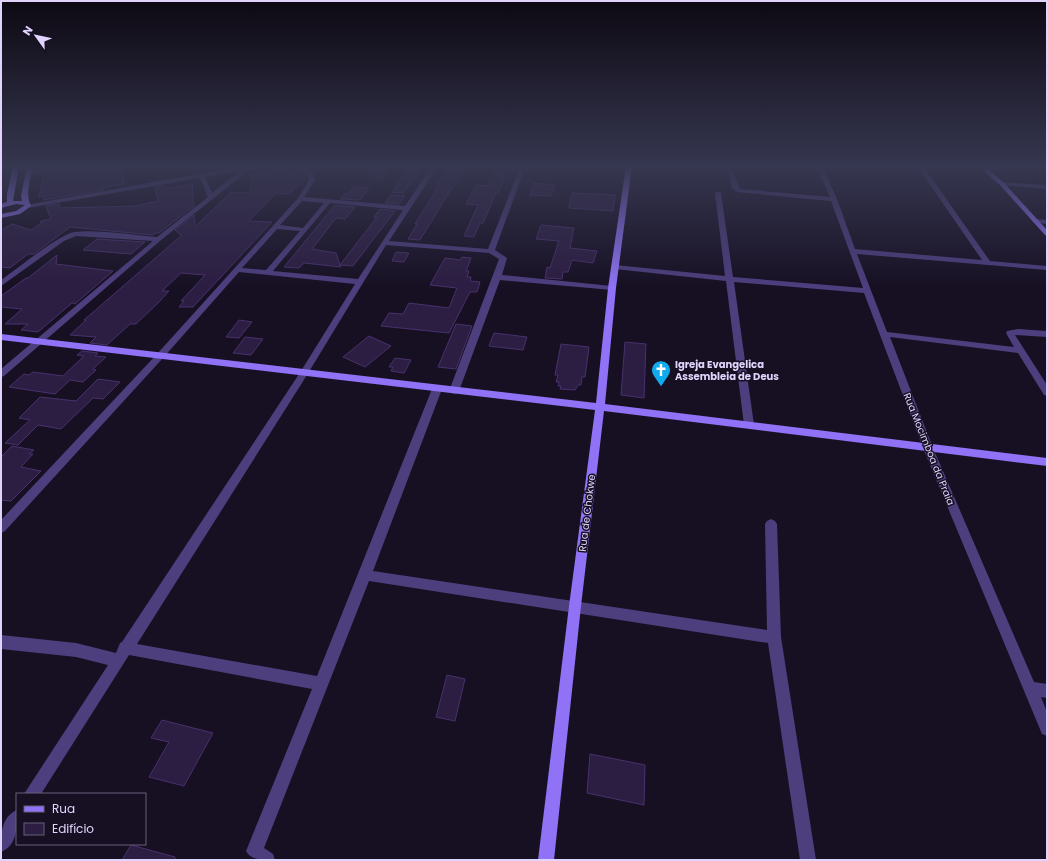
<svg xmlns="http://www.w3.org/2000/svg" width="1048" height="861" viewBox="0 0 1048 861" font-family="Poppins,sans-serif">
<rect width="100%" height="100%" fill="#171023"/>
<g fill="#2c1d42" stroke="#48316d">
<path d="M95,166H121L124,184L103,188V190L44,200L43,196L39,197L44,174Z"/>
<path d="M362,166H391L379,182Z"/>
<path d="M449,166L468,168L450,191L420,240L408,239L417,224H415L437,189H435Z"/>
<path d="M286,168L288,173L303,171L307,177L289,194L276,193L249,221L272,222L193,307H179L184,301H181L205,275L181,273L162,291H169L159,302L136,324H130L107,345L90,343L96,337L70,335L86,320H84L182,235L179,234L175,230L194,215L195,227L231,192L249,193L252,182L249,175Z"/>
<path d="M407,170L421,171L403,193L392,192Z"/>
<path d="M493,171L505,172L502,180H505L497,193H496L483,223H480L474,237L464,236L478,205L466,204L476,185L488,186Z"/>
<path d="M534,183L555,185L551,196L530,195Z"/>
<path d="M192,184L194,206L159,233H155L153,235L70,227L34,254H28L10,268L1,267V230L12,224L31,230L40,224L41,221L51,219L46,206L59,204L60,208L135,206L158,201L155,187L165,186L166,189Z"/>
<path d="M354,187L369,188L360,200L340,199L345,193L347,195Z"/>
<path d="M572,193L615,195L613,211L569,208Z"/>
<path d="M391,195L405,196L399,204L385,203Z"/>
<path d="M335,205L355,207L345,219L336,218L312,249L336,253L340,265L377,217H374L380,209L395,211L353,266L340,265L341,267L304,263L299,268L284,267Z"/>
<path d="M541,225L574,228L570,248L597,251L593,263L572,260L568,272H563L562,279L545,278L547,267L550,268L559,241L536,239Z"/>
<path d="M97,239L145,242L131,254L83,250Z"/>
<path d="M396,252L409,253L404,262L392,261Z"/>
<path d="M57,255L56,264L113,271L75,304L72,303L38,332L21,330L28,324H5L22,309L1,307V296L26,278H28Z"/>
<path d="M462,257L471,258L466,271H469L467,277H471L470,281L480,282L477,292H470L449,333L381,326L389,313L403,314L409,303L449,308L457,288L430,285L445,258L460,260Z"/>
<path d="M239,320L252,322L239,338L226,337Z"/>
<path d="M456,324L472,326L456,369L438,367Z"/>
<path d="M494,333L527,337L523,350L489,346Z"/>
<path d="M369,336L391,346L365,367L343,357Z"/>
<path d="M245,337L263,339L251,355L233,353Z"/>
<path d="M625,342L646,344L644,398L621,395Z"/>
<path d="M561,344L589,347L585,377H582L581,385H578L575,390L560,389L561,386H558L559,382H556L558,375H555Z"/>
<path d="M82,351L98,353L95,356L106,357L93,369L96,370L83,382L70,380L55,394L9,387L24,374L29,375L33,372L63,376L84,356L77,355Z"/>
<path d="M395,358L411,360L404,373L391,371L393,367H389Z"/>
<path d="M98,379L120,382L103,399L93,398L61,429L38,425L18,445L5,443L30,420L19,418L40,397L76,401Z"/>
<path d="M12,446L34,450L29,454H33L21,467L41,471L11,501L1,500V457Z"/>
<path d="M447,675L465,679L455,721L436,717Z"/>
<path d="M162,720L213,733L184,786L149,777L169,742L151,738Z"/>
<path d="M590,754L645,765L644,805L587,793Z"/>
<path d="M131,845L175,857V860H122Z"/>
</g>
<g fill="none" stroke-linecap="round" stroke-linejoin="round">
<g fill="#4d3e7e" fill-rule="evenodd">
<path d="M53,166H67L29,174L26,172Z"/>
<path d="M242,166H262L249,170L161,240L4,376L1,377V369L153,241L76,236L64,241L1,286V280C16,270 59,234 75,232C97,229 134,235 157,237L208,197L200,178L28,208L25,206L26,205ZM240,171L212,193L205,177Z"/>
<path d="M301,166H307L314,175L315,180L304,197L405,206L432,166H438L389,241L488,249L519,170L491,166H542L524,170L495,250L507,258L502,275L612,286L616,288L612,290L500,280L459,391L454,394L449,391L499,259L489,253L386,245L307,375L137,644L317,676L432,389L434,387H440L442,389L373,571L767,630L765,524L767,521L771,519L775,521L777,524L781,637L816,860H800L768,643L369,581L264,848L273,854L275,860C264,860 251,861 246,851L312,689L129,655L41,794H24L108,665L76,657L1,649V635L76,643L116,653L120,643L122,642L301,371L355,284L239,272L163,358L5,531L1,533V520L157,354L298,198L309,180L308,175ZM302,201L324,203L303,228L280,225ZM330,203L403,210L358,279L273,271ZM277,229L300,231L266,270L242,268Z"/>
<path d="M723,166H729C737,175 735,184 741,189L830,197L816,166H822L837,199L855,249L982,260L917,166H923L990,261L1047,266V270L857,254L887,332L1014,347L1006,333L1007,331L1018,329L1047,331V337L1015,335L1047,385V396L1044,395L1018,353L890,337L933,448L1034,682L1047,684V698L1041,697L1047,712V736L1042,734L923,448L864,293L734,282L754,425L753,428H745L744,425L726,281L615,269L611,267L615,265L725,276L715,193L718,191L721,193L733,277L863,288L831,201L737,192L732,188L729,173Z"/>
<path d="M1002,182L1047,185V189L1000,185V183Z"/>
<path d="M1035,219L1047,220V224L1033,222L1032,221Z"/>
<path d="M17,810C17,826 18,845 1,852C1,837 0,817 17,810Z"/>
</g>
<g fill="#8f72f5" fill-rule="evenodd">
<path d="M13,166H19L13,201H22L21,196L27,166H33C30,180 25,194 31,206L20,214L1,218V214L16,211L25,205L16,204L1,208V204L7,202V194Z"/>
<path d="M626,166H632L616,288L605,404L1047,458V466L604,411L581,606L554,860H538L569,606L595,410L1,340V334L596,403L608,288Z"/>
<path d="M978,166H985L1004,183L1047,230V236L1045,235L1000,185Z"/>
</g>
</g>
<linearGradient id="sky" x2="0" y2="1"><stop stop-color="#0d0913"/><stop offset="0.58" stop-color="#363750"/><stop offset="1" stop-color="#363750" stop-opacity="0"/></linearGradient>
<rect width="1048" height="287" fill="url(#sky)"/>
<defs>
<symbol id="church-pin" viewBox="-11 -11 22 30"><path d="M0 17L-7.5 6A9.5 9.5 0 1 1 7.5 6Z" fill="#10abec" stroke="#171023"/><path d="M-1.2-6h2.4v3.5h3.3v2.4h-3.3V6h-2.4V-.1h-3.3v-2.4h3.3Z" fill="#fff"/></symbol>
</defs>
<g fill-rule="evenodd">
<use href="#church-pin" x="650" y="359" width="22" height="30"/>
</g>
<g text-anchor="middle" dominant-baseline="central" stroke-width="3" stroke-linejoin="round" paint-order="stroke">
<g font-size="10" font-weight="bold" fill="#e0d4fc" stroke="#171023" text-anchor="start">
<text x="675" y="364">Igreja Evangelica<tspan x="675" dy="12">Assembleia de Deus</tspan></text>
</g>
<g font-size="10" fill="#e0d4fc" stroke="#171023">
<text transform="translate(929 449) rotate(68)">Rua Mocimboa da Praia</text>
<text transform="translate(587 513) rotate(-83)">Rua de Chokwe</text>
</g>
</g>
<rect width="1048" height="861" fill="none" stroke="#e0d4fc" stroke-width="4"/>
<rect x="16" y="793" width="130" height="52" fill="#171023" stroke="#675e7a"/>
<rect x="24" y="806" width="20" height="6" fill="#8f72f5" stroke="#675e7a"/>
<text x="52" y="813" font-size="12" fill="#e0d4fc">Rua</text>
<rect x="24" y="823" width="20" height="12" fill="#2c1d42" stroke="#675e7a"/>
<text x="52" y="833" font-size="12" fill="#e0d4fc">Edifício</text>
<g transform="translate(36 36) rotate(303)" stroke="#171023" stroke-width="3" paint-order="stroke">
<path d="M0-3L7 15L0 10L-7 15Z" fill="#e0d4fc"/>
<text y="-6" font-size="11" font-weight="bold" text-anchor="middle" fill="#e0d4fc">N</text>
</g>
</svg>
